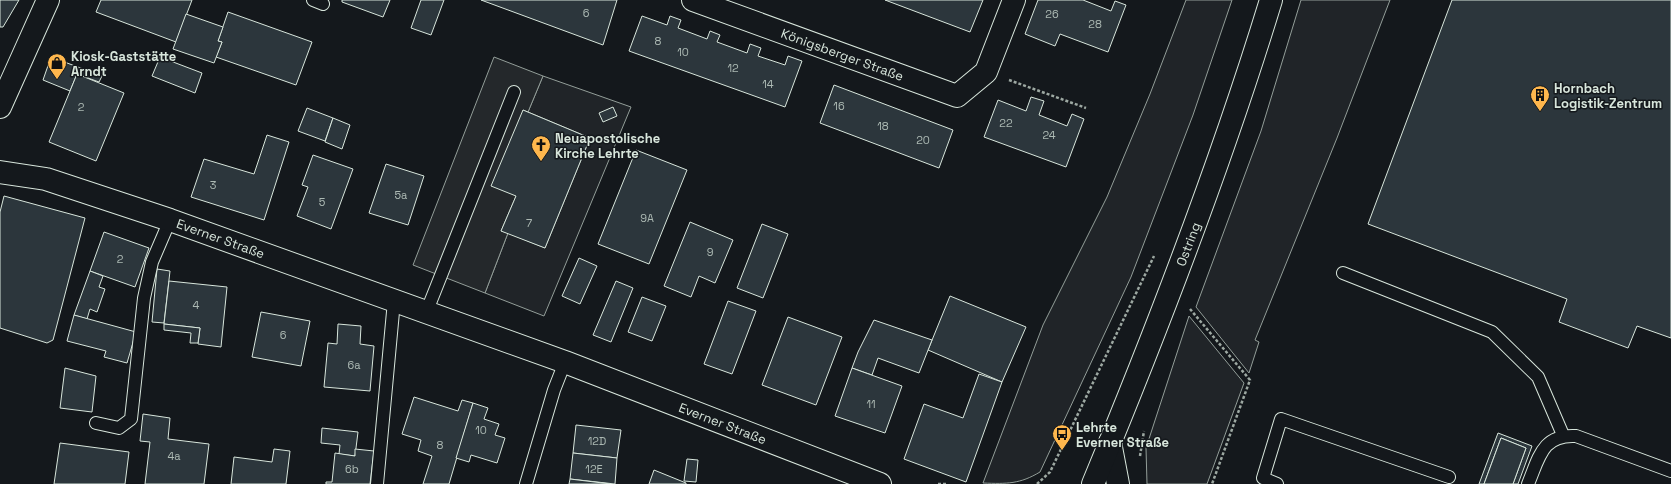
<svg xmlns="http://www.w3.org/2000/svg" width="1671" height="484" viewBox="0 0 1671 484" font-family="'Space Grotesk',sans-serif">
<rect width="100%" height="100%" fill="#14181c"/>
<g fill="#202428" stroke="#939e99">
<path d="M1186,0H1232L1193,115L1131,277L1040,472C1020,484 1007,484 983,483L1043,325L1107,197L1150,94Z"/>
<path d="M1301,0H1390L1337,138L1255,340L1259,342L1249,373L1196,307L1261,131Z"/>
<path d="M543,76L631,107L544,316L485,293L508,233L545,248L590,138L528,112Z"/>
<path d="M1189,316L1244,383L1207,484H1147L1146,448Z"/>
</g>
<path fill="#24282b" stroke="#939e99" d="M494,57L543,76L528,112L523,110L516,196L501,231L508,233L485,293L413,265Z"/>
<g fill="#2c363c" stroke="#d8e6dc">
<path d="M0,0H19L3,27H0Z"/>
<path d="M101,0H192L176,42L96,12Z"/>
<path d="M342,0H390L383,17L342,2Z"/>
<path d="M421,0H444L431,35L411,28Z"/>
<path d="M481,0H617L603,45Z"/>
<path d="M885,0H983L970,32Z"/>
<path d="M1038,0H1083L1111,11L1115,1L1126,5L1108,52L1060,34L1055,46L1025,34Z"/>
<path d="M1452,0H1671V338L1637,326L1628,348L1559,322L1567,299L1368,224Z"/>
<path d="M228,12L312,42L296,85L216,57L222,42L218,41Z"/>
<path d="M186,14L223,27L218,41L222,42L214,63L173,49Z"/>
<path d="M642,16L667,25L670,16L681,20L678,28L707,39L710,31L720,35L717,42L747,53L750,44L761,48L758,56L785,65L788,56L802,61L785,107L629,51Z"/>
<path d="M51,57L102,76L99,82L77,74L70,91L43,80Z"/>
<path d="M160,57L202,73L195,93L152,76Z"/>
<path d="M77,74L124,93L96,161L49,142Z"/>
<path d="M834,85L953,130L939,168L820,123Z"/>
<path d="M1031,97L1044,101L1039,115L1067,126L1072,114L1084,119L1066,167L984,137L998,100L1026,111Z"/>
<path d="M613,107L617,116L603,122L599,113Z"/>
<path d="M307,108L333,118L325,141L298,131Z"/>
<path d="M523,110L590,138L545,248L501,231L516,196L491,186Z"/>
<path d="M333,118L350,125L342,149L325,142Z"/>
<path d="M267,135L289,142L264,220L191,197L204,159L254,174Z"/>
<path d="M636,150L687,170L649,264L598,244Z"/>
<path d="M313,155L353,169L331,229L297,216L308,187L302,185Z"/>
<path d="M386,164L424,176L408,225L369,213Z"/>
<path d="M4,196L85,218L53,340L47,343L0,328V212Z"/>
<path d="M690,222L733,240L715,283L699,276L691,297L664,286Z"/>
<path d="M762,224L788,234L763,298L737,288Z"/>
<path d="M104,232L149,248L135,287L90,271Z"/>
<path d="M579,258L597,266L580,304L562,296Z"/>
<path d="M157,269L170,271L164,323L152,322Z"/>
<path d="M90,271L103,276L99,287L105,289L97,312L90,309L87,319L74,315Z"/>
<path d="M169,281L227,287L221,347L198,344L200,328L164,324Z"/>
<path d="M616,281L633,288L611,342L593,335Z"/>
<path d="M950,296L1026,327L1002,382L928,350Z"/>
<path d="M642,297L666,306L652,341L628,332Z"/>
<path d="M728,301L756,311L732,374L704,364Z"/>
<path d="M261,312L310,321L301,366L252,357Z"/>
<path d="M74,315L136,332L127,363L104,357L106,351L67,341Z"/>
<path d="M788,317L842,337L816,405L762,385Z"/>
<path d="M874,320L932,340L919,373L878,358L872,375L852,368L858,352Z"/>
<path d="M164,324L200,328L198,343H190L191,333L164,330Z"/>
<path d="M338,324L361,326L360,344L374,346L370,391L324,387L328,343L337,344Z"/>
<path d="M65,368L96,376L92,412L60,408Z"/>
<path d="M852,368L902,386L885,433L835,416Z"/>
<path d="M979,374L1002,382L966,482L904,459L924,404L963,418Z"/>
<path d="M414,397L458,411L462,400L473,403L449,484H423L432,456L418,451L421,440L402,434Z"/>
<path d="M473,403L488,408L484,419L499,424L495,435L505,438L497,463L471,455L469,462L456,458Z"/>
<path d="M143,414L170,418L168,439L209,444L204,484H145L150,442L140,441Z"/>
<path d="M576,425L621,430L617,458L573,453Z"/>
<path d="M322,428L358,432L355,456L339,454L340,445L321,443Z"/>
<path d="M1498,433L1532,446L1518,484H1513L1526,448L1501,438L1484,484H1479Z"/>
<path d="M1501,438L1526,448L1513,484H1484Z"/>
<path d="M60,443L129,452L125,484H54Z"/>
<path d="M274,449L290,451L286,484H231L234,457L272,462Z"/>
<path d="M355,449L374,451L370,484H326V482H332L335,453L355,456Z"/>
<path d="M573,453L617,458L615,484L570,479Z"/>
<path d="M687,459L698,460L696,482L684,481Z"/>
<path d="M654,470L686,483V484H649Z"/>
<path d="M570,479L611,484H569Z"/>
</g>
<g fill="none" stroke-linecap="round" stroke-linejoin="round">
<defs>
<g id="lane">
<path d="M313,0L323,4"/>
<path d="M1343,273L1492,332L1538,377L1563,435"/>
<path d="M426,313L514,92"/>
<path d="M96,423L119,428L131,419L144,298L152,262L170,220"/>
<path d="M377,484L394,301"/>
<path d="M526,484L554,390L565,362"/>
<path d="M1277,484L1263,478L1281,419L1449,477"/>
<path d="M1528,484C1539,458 1542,434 1576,436L1671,471"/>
</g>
<g id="street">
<path id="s1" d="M693,0L957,96L986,72L1014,0"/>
<path d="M0,107L48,0"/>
</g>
<g id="secondary">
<path id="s2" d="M0,172L46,179L170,220L565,362L880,484"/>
<path d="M1110,442L1118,484"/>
<path id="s3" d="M1093,484C1159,325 1221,164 1271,0"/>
</g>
</defs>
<use href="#lane" stroke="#d8e6dc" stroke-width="14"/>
<use href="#street" stroke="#d8e6dc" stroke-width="24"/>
<use href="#secondary" stroke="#d8e6dc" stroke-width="24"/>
<g stroke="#9da8a2" stroke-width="2.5" stroke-dasharray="3 2" stroke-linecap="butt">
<path d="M1009,80L1086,108"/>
<path d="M1190,309L1250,380L1212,484"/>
<path d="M1140,456L1144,431"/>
<path d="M938,484H946"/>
<path d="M1037,484L1050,472L1154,256"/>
</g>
<use href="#lane" stroke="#14181c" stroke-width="12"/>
<use href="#street" stroke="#14181c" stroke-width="22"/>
<use href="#secondary" stroke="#14181c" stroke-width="22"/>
</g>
<defs>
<symbol id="shop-pin" viewBox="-11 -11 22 30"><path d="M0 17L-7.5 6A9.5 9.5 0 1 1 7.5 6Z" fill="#ffb74d" stroke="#14181c"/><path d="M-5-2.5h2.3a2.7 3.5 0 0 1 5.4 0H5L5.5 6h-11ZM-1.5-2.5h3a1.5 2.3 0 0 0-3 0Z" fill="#111"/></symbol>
<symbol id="building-pin" viewBox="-11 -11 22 30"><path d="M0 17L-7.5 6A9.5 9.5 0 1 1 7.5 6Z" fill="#ffb74d" stroke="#14181c"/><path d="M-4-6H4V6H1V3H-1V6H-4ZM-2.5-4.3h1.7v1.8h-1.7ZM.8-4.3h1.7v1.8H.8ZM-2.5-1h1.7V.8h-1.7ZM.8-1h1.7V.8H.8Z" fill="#111"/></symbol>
<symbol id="church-pin" viewBox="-11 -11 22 30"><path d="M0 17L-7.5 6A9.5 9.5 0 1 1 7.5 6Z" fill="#ffb74d" stroke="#14181c"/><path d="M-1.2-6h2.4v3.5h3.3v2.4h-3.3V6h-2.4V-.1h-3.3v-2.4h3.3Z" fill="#111"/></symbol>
<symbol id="bus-pin" viewBox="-11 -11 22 30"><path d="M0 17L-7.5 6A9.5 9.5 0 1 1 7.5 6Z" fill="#ffb74d" stroke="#14181c"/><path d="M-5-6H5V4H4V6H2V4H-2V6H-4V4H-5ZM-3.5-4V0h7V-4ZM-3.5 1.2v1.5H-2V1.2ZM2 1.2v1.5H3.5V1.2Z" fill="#111"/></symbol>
</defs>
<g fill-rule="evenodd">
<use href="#shop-pin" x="46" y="52" width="22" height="30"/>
<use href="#building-pin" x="1529" y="84" width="22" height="30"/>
<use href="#church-pin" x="530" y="134" width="22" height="30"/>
<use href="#bus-pin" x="1051" y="423" width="22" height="30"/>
</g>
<g text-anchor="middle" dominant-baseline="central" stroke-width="3" stroke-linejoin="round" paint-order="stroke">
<g font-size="11" fill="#adbab4">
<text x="586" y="13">6</text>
<text x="1052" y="14">26</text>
<text x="1095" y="24">28</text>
<text x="658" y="41">8</text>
<text x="683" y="52">10</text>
<text x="733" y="68">12</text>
<text x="768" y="84">14</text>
<text x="839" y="106">16</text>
<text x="81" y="107">2</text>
<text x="1006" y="123">22</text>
<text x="883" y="126">18</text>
<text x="1049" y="135">24</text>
<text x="923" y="140">20</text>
<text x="213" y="185">3</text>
<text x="401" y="195">5a</text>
<text x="322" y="202">5</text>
<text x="647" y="218">9A</text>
<text x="529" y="223">7</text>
<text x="710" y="252">9</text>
<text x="120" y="259">2</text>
<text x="196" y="305">4</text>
<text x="283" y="335">6</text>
<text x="354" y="365">6a</text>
<text x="871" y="404">11</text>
<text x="481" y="430">10</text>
<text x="597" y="441">12D</text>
<text x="440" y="445">8</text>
<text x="174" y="456">4a</text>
<text x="352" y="469">6b</text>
<text x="594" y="469">12E</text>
</g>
<g font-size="13" fill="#d8e6dc" stroke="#14181c">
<text stroke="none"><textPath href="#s1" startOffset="159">Königsberger Straße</textPath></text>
<text stroke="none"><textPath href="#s2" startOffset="231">Everner Straße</textPath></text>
<text stroke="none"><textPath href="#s3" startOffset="258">Ostring</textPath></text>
<text stroke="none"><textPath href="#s2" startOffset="766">Everner Straße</textPath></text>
</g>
<g font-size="13" font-weight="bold" fill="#d8e6dc" stroke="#14181c" text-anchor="start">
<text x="71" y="56">Kiosk-Gaststätte<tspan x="71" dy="15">Arndt</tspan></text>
<text x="1554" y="88">Hornbach<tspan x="1554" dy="15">Logistik-Zentrum</tspan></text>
<text x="555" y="138">Neuapostolische<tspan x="555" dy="15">Kirche Lehrte</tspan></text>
<text x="1076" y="427">Lehrte<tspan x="1076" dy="15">Everner Straße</tspan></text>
</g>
</g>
</svg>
